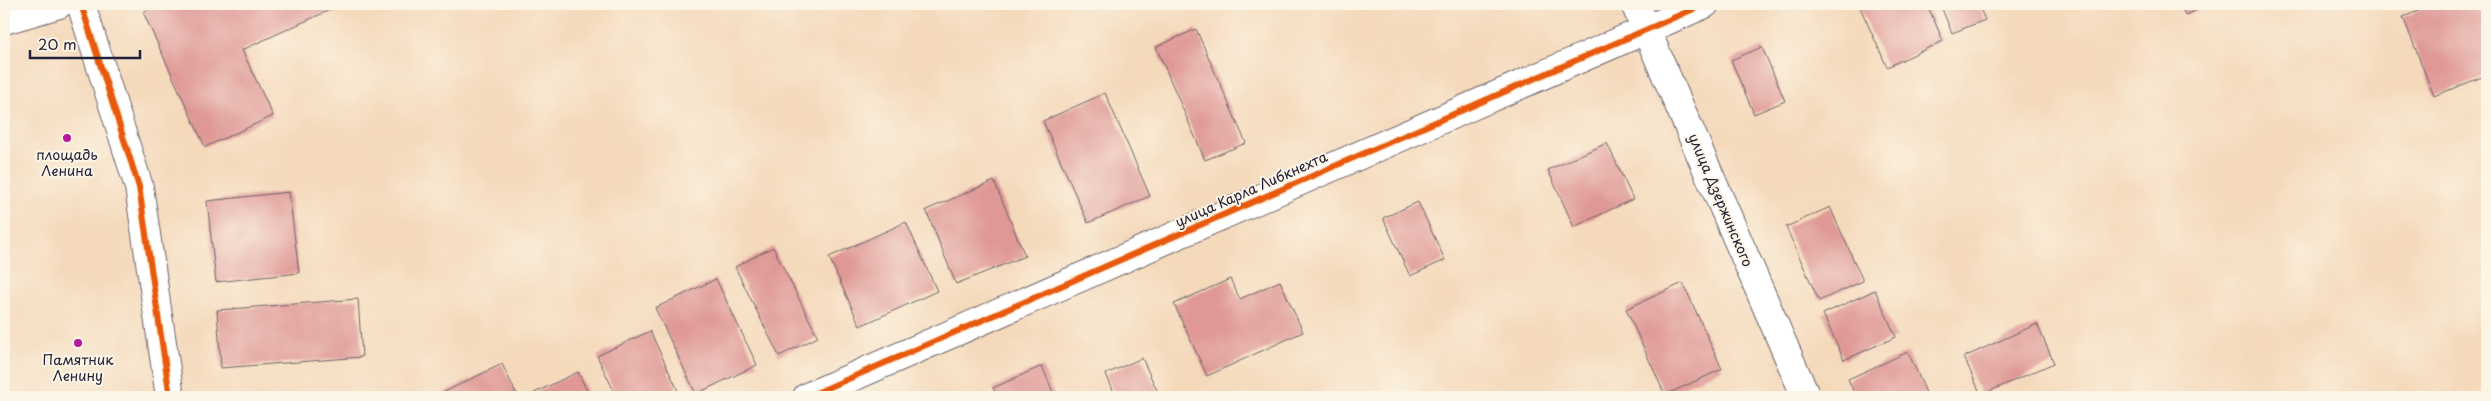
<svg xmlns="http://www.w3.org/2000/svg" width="2491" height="401" viewBox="0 0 2491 401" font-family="'Playpen Sans',sans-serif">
<rect width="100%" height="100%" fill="#fcf5e5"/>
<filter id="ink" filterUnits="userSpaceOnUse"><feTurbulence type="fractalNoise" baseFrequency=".02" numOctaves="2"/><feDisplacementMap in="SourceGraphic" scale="10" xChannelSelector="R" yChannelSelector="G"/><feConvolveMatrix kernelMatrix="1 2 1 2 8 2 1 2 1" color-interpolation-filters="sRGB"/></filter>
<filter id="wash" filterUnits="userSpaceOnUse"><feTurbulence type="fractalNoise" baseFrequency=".0096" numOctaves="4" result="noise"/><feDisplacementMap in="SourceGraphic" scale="20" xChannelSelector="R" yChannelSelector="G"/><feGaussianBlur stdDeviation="1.12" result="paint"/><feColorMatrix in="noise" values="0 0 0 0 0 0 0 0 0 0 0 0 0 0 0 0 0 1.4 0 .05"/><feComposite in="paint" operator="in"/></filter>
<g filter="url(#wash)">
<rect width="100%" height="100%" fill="#f4d9bb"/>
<g id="blocks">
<g fill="#df9896">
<path d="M161,4H343L242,50L273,116L205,147L143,12Z"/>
<path d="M1927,4L1943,41L1887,67L1859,5Z"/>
<path d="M1940,4H1978L1985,20L1952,33Z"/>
<path d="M2180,4H2212L2185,15Z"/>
<path d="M2436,4H2486L2487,75L2434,96L2403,17Z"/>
<path d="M1196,29L1246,143L1205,160L1156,47Z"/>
<path d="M1762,47L1785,101L1754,114L1731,60Z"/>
<path d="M1105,93L1150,196L1088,223L1043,121Z"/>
<path d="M1607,143L1633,199L1574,227L1548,170Z"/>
<path d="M994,181L1025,256L956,284L926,210Z"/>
<path d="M289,192L299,273L216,282L207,201Z"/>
<path d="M1418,202L1445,260L1410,276L1383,218Z"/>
<path d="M1830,207L1863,281L1819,301L1786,227Z"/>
<path d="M906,222L937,291L860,326L829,257Z"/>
<path d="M773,247L818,337L779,356L735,267Z"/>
<path d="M716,279L757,365L696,394L655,308Z"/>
<path d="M1230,279L1240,299L1280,281L1303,332L1207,376L1174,304Z"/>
<path d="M1683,283L1722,369L1665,395L1626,309Z"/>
<path d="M1875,290L1896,337L1844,360L1823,314Z"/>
<path d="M358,299L362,357L221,368L217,310Z"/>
<path d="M2037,324L2054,363L1981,395L1964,357Z"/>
<path d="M650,331L681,397H617L597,356Z"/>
<path d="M1908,352L1928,397H1856L1848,379Z"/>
<path d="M1142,358L1160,397H1116L1106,374Z"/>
<path d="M502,364L518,397H439L438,395Z"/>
<path d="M1042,366L1055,397H997L993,388Z"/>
<path d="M578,372L590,397H536L534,393Z"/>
</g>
</g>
</g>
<g filter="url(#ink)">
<use href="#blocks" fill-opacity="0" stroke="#6c6268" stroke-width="1"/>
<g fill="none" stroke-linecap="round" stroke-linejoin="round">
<defs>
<g id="street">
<path d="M81,4L139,187L170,397"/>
<path d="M4,20L59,4"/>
<path d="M807,397L1705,4"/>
</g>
<path id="secondary" d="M1635,4L1806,397"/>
</defs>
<use href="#street" stroke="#6c6268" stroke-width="30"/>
<use href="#secondary" stroke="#6c6268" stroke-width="30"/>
<use href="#street" stroke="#fff" stroke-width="28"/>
<use href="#secondary" stroke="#fff" stroke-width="28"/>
<defs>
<g id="cycleway">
<path d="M81,4L139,187L170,397"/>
<path d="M807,397L1705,4"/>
</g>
</defs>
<use href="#cycleway" stroke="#fcf5e5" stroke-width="9"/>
<use href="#cycleway" stroke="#e8590c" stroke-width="6"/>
</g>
</g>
<g fill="#b5179e" stroke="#fcf5e5" stroke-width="2">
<circle cx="67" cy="138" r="5"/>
<circle cx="78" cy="343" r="5"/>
</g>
<g text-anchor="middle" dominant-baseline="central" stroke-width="4" stroke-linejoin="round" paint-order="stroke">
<g font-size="14" fill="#22223b" stroke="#fcf5e5">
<text x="67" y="154">площадь<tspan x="67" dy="16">Ленина</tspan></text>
<text x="78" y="359">Памятник<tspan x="78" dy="16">Ленину</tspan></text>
</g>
<g font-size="14" fill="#22223b" stroke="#fcf5e5">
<text transform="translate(1251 189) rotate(-24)">улица Карла Либкнехта</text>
<text transform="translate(1721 200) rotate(67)">улица Дзержинского</text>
</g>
</g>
<rect width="2491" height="401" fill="none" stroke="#fcf5e5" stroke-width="20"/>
<path d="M30 50v8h110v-8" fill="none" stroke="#22223b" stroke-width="2.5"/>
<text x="38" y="50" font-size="15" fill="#22223b" stroke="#fcf5e5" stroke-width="4" paint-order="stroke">20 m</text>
</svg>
